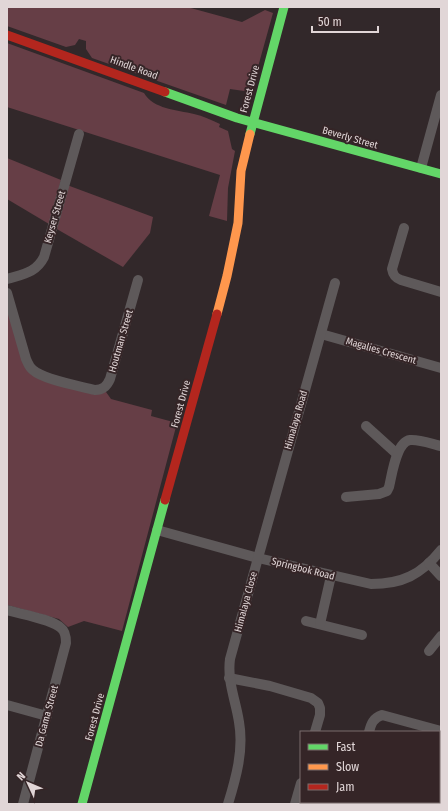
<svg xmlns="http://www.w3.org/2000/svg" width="448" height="811" viewBox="0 0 448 811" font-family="'Fira Sans Condensed',sans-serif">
<rect width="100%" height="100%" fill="#32282a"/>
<g fill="#663e46">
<path d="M7,7H187L242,22L265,10L273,13L251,92L230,89L226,105L92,58L86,49V41L79,39L75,45L66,47L7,26Z"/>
<path d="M7,43L144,93C153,109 177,110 194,114C203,116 211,120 220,124L219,127L228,131L232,149L235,151L228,188L227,221L209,216L220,175L7,107Z"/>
<path d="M7,158L61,180L49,224L7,199Z"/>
<path d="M67,185L153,217L150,233L123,267L55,228Z"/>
<path d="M7,304L25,366L106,392L111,399L152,410L151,416L177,423L122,631L84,621L68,627L59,619L7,605Z"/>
</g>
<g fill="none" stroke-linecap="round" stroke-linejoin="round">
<g stroke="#5e595a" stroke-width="10">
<path d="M421,168L441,95"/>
<path d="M404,228L392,269C393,275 395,278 401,280L441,292"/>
<path d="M7,279C23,274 36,273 44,257L79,134"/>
<path d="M7,293L26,359C28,363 29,367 33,370C44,380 80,386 95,390C103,390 107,386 110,379L138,280"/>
<path d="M321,334L441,368"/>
<path d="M366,426L397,454"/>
<path d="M346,497L379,494L387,491L389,487C392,475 396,442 410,440C419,439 432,444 441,446"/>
<path d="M157,530L258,558L371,584C402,584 421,575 441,550"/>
<path d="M429,563L441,576"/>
<path d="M7,610C20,614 52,619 61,628C65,631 66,638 66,643L23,804"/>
<path d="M306,621L362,635"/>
<path d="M320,624L331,576"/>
<path d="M429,651L441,636"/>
<path d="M229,678L270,686L311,698L318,703L320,708V715L315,732"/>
<path d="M7,705L47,716"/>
<path d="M369,732C371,724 373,718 382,715L441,731"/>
<path d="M228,804C236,778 244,750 239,722C236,701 227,682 230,659L258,558L335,283"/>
<path d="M295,804L301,783"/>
<path d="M349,804L350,802"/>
<path d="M414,804L415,802"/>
</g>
<g stroke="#63d668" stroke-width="9">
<path d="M165,92L237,118L441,174"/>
<path d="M250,134L284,7"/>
<path d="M82,804L165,500"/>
</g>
<path stroke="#ff974d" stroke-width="9" d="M217,314L227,276L238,223L241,171L250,134"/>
<g stroke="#b3261e" stroke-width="9">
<path d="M7,35L165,92"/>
<path d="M165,500L217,314"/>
</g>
</g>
<g text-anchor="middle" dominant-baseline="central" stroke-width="4" stroke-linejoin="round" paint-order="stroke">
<g font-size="10" fill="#e1d6d7" stroke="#352527">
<text transform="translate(134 68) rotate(20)">Hindle Road</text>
<text transform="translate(250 89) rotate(-75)">Forest Drive</text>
<text transform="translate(350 138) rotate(16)">Beverly Street</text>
<text transform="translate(55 217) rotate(-74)">Keyser Street</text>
<text transform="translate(121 341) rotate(-74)">Houtman Street</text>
<text transform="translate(381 351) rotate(16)">Magalies Crescent</text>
<text transform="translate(181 404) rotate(-75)">Forest Drive</text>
<text transform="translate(296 420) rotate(-74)">Himalaya Road</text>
<text transform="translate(303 569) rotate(14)">Springbok Road</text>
<text transform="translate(246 602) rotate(-75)">Himalaya Close</text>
<text transform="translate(47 716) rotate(-75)">Da Gama Street</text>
<text transform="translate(95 717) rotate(-75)">Forest Drive</text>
</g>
</g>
<rect width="448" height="811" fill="none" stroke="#e1d6d7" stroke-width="16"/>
<rect x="300" y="731" width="140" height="72" fill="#352527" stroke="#7a6c6d"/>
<rect x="308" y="744" width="20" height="6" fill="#63d668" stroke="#7a6c6d"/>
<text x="336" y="751" font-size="12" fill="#e1d6d7">Fast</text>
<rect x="308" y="764" width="20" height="6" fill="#ff974d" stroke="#7a6c6d"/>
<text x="336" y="771" font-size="12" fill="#e1d6d7">Slow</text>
<rect x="308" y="784" width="20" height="6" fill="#b3261e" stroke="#7a6c6d"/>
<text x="336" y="791" font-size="12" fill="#e1d6d7">Jam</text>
<g transform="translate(28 783) rotate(314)" stroke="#352527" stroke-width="3" paint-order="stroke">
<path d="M0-3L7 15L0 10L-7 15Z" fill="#e1d6d7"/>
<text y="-6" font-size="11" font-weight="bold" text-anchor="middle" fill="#e1d6d7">N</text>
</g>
<path d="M312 26v6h66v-6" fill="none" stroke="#e1d6d7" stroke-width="2"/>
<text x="318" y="26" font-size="12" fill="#e1d6d7" stroke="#352527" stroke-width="3" paint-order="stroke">50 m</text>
</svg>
